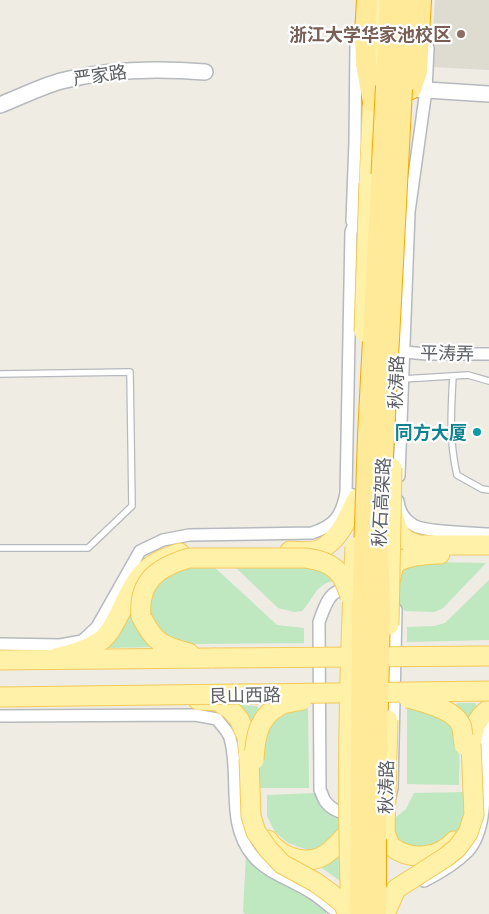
<svg xmlns="http://www.w3.org/2000/svg" width="489" height="914" viewBox="0 0 489 914" font-family="Quicksand,'Noto Sans SC',sans-serif">
<rect width="100%" height="100%" fill="#eeece3"/>
<path fill="#dedbd1" d="M435,0H489V70L431,67Z"/>
<g fill="#bfe7c0">
<path d="M421,562L486,563L443,608L434,612L405,611L396,601L400,570Z"/>
<path d="M232,564H313L336,580C314,585 316,596 302,611L294,612L278,608Z"/>
<path d="M212,565L277,625L304,628V643L187,644L161,639L148,616L149,596L161,578L188,566Z"/>
<path d="M489,580V640L407,642V627L434,626L445,623Z"/>
<path d="M128,613H134L152,643L149,647L109,648L106,643Z"/>
<path d="M457,703H475L478,709L469,721L455,708Z"/>
<path d="M239,705L257,706L260,711L251,724Z"/>
<path d="M407,705C417,708 442,714 448,720C463,736 459,764 459,785L407,784Z"/>
<path d="M308,708L309,788H257V753L268,722L289,710Z"/>
<path d="M464,792C464,805 466,819 458,830C448,843 424,853 408,847C397,844 392,833 388,824L406,809L414,793Z"/>
<path d="M317,793L325,809L345,823L327,847L308,850L288,843L275,832L267,816V795Z"/>
<path d="M345,848L343,883L315,863Z"/>
<path d="M246,855L261,873L302,894L326,910V914H245L243,912Z"/>
</g>
<g fill="none" stroke-linecap="round" stroke-linejoin="round">
<defs>
<g id="service">
<path d="M0,374L130,372L132,506L88,548H0"/>
<path d="M453,376C451,410 449,441 457,475L482,489L489,490"/>
<path d="M403,379L468,375L489,381"/>
</g>
<g id="minor">
<path d="M352,221L355,142L356,42"/>
<path d="M404,352L427,354H489"/>
<path d="M399,476L409,212L426,90L428,48"/>
<path d="M353,495L346,493L351,232L363,199"/>
<path d="M398,501C399,512 406,521 415,526C427,532 474,533 489,534"/>
<path d="M361,587L384,592L396,610L392,788L389,801L382,812C364,815 338,819 325,801C323,798 322,793 320,790L319,622C328,597 331,587 361,587Z"/>
<path d="M0,644L60,645L82,641L97,627L140,551L163,540L189,535L312,533C335,525 341,517 346,493"/>
<path d="M0,716L195,715L217,719C221,725 228,731 230,738C241,776 225,823 253,856C268,874 293,880 312,893C319,897 326,904 333,909L349,908"/>
<path d="M424,881C440,873 455,864 468,851C488,829 484,782 484,754C484,743 482,730 489,721"/>
</g>
<g id="tertiary">
<path d="M411,89L489,94"/>
<path d="M0,105C20,97 40,87 61,81C108,69 157,68 205,72"/>
</g>
<g id="primary">
<path d="M369,183L377,0"/>
<path d="M392,512L399,533L406,540L419,545H489"/>
<path d="M290,551C300,552 312,553 321,549C340,539 348,517 357,499"/>
<path d="M390,582C391,577 392,571 394,566C400,556 429,554 440,554"/>
<path d="M141,616C154,642 161,646 189,653"/>
<path d="M53,659C70,654 89,650 103,639C111,632 115,622 120,613C136,579 142,564 180,553"/>
<path d="M0,660L214,658"/>
<path d="M198,700L218,701L231,710L239,719L247,737L249,759"/>
<path d="M471,744C474,729 476,718 489,709"/>
<path d="M385,833C387,837 389,844 392,847C410,861 440,858 454,841"/>
<path d="M268,840C279,856 303,865 321,857C332,852 340,841 348,833"/>
</g>
<g id="trunk">
<path d="M367,0L365,35L366,64L373,102"/>
<path d="M386,86L390,0"/>
<path d="M402,89L406,0"/>
<path d="M411,89L417,71L421,0"/>
</g>
</defs>
<use href="#service" stroke="#b6b9be" stroke-width="8"/>
<use href="#minor" stroke="#b6b9be" stroke-width="14"/>
<use href="#tertiary" stroke="#b6b9be" stroke-width="18"/>
<use href="#primary" stroke="#f4ca57" stroke-width="21"/>
<use href="#trunk" stroke="#f2a900" stroke-width="22"/>
<use href="#service" stroke="#fff" stroke-width="5.5"/>
<use href="#minor" stroke="#fff" stroke-width="11"/>
<use href="#tertiary" stroke="#fff" stroke-width="15"/>
<use href="#primary" stroke="#fff2a8" stroke-width="19"/>
<use href="#trunk" stroke="#ffea99" stroke-width="20"/>
<defs>
<g id="primary-bridge">
<path d="M364,332L369,183"/>
<path d="M141,616C138,581 158,567 189,558H306C333,562 342,570 350,596"/>
<path d="M389,625L392,468"/>
<path d="M214,658L489,656"/>
<path d="M0,697L489,691"/>
<path d="M408,698C423,702 454,709 461,725C463,730 463,739 464,745"/>
<path d="M249,759L251,816L256,832L268,849L282,864L315,882L329,892L344,904L347,914"/>
<path d="M254,760C255,738 258,717 279,706C285,702 295,702 302,700"/>
<path d="M385,830L388,720"/>
<path d="M351,912C346,790 349,668 355,547"/>
<path d="M385,914L396,889L446,857L457,848L468,833L474,815L471,744"/>
</g>
<g id="trunk-bridge">
<path d="M360,914L362,613L368,436L386,86"/>
<path d="M376,914V795L380,610L378,551L402,89"/>
</g>
</defs>
<use href="#primary-bridge" stroke="#f4ca57" stroke-width="21" stroke-linecap="butt"/>
<use href="#trunk-bridge" stroke="#f2a900" stroke-width="22" stroke-linecap="butt"/>
<use href="#primary-bridge" stroke="#fff2a8" stroke-width="19"/>
<use href="#trunk-bridge" stroke="#ffea99" stroke-width="20"/>
</g>
<circle fill="#8d6e63" stroke="#fff" stroke-width="2" cx="461" cy="34" r="5"/>
<circle fill="#0f9aa8" stroke="#fff" stroke-width="2" cx="477" cy="432" r="5"/>
<g text-anchor="middle" dominant-baseline="central" stroke-width="4.5" stroke-linejoin="round" paint-order="stroke">
<g font-size="18" font-weight="bold" fill="#785e54" stroke="#fff" text-anchor="end">
<text x="451" y="34">浙江大学华家池校区</text>
</g>
<g font-size="18" fill="#5b5f64" stroke="#fff">
<text transform="translate(100 75) rotate(-8)">严家路</text>
<text transform="translate(447 353) rotate(1)">平涛弄</text>
<text transform="translate(396 382) rotate(-88)">秋涛路</text>
<text transform="translate(381 502) rotate(-87)">秋石高架路</text>
<text transform="translate(245 695) rotate(-1)">艮山西路</text>
<text transform="translate(386 787) rotate(-89)">秋涛路</text>
</g>
<g font-size="18" font-weight="bold" fill="#0d838f" stroke="#fff" text-anchor="end">
<text x="467" y="432">同方大厦</text>
</g>
</g>
</svg>
